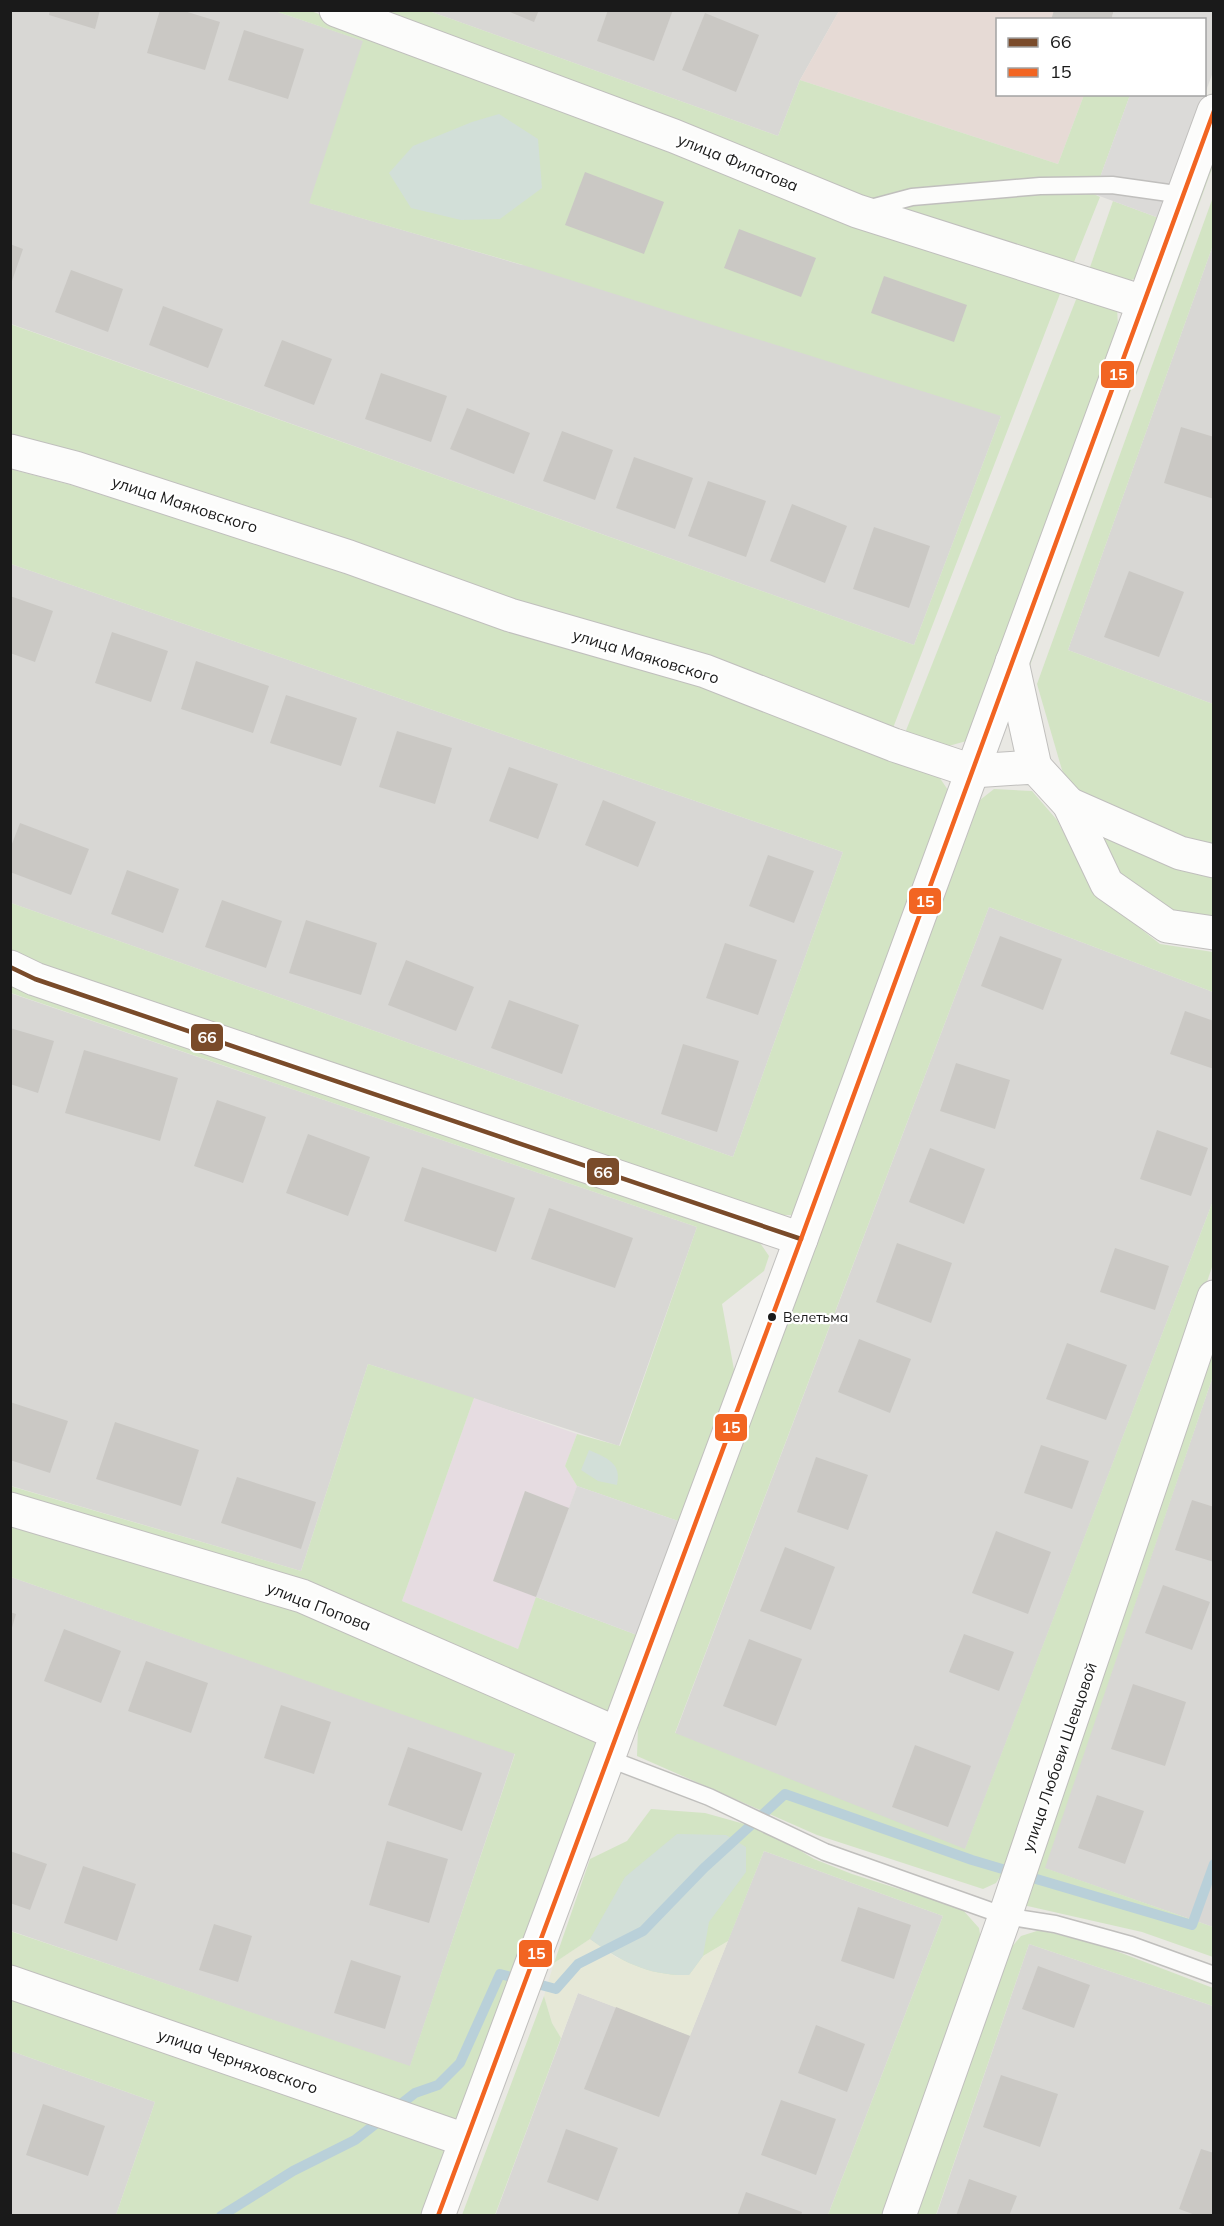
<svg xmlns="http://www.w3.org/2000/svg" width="1224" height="2226" viewBox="0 0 1224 2226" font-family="Mulish,sans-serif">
<rect width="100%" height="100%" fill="#e9e8e3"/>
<g fill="#d8d7d4">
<path d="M11,10L275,11L364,41L310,203L522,265L1047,295L914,645L11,324Z"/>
<path d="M429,11H839L800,80L778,136Z"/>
<path d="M1213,245V704L1068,650Z"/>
<path d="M11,564L843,852L733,1157L11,903Z"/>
<path d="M989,907L1213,992V1201L965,1850L675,1734Z"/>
<path d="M10,993L697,1227L619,1446L368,1364L301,1571L11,1486Z"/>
<path d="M1213,1376V1927L1044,1868Z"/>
<path d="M11,1577L515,1753L410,2067L11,1931Z"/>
<path d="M764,1851L943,1916L828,2215L495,2216L578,1993L690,2035Z"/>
<path d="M1029,1944L1213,2006V2215L936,2216Z"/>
<path d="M11,2051L155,2102L116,2215L11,2216Z"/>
</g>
<path fill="#e6dad5" d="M839,11H1054L1051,19L998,20V94L1084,95L1058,164L800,80Z"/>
<path fill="#e6dce1" d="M474,1398L577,1434L565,1466L577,1486L518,1649L402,1601Z"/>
<path fill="#e6e8d7" d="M590,1939L617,1958L689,1975L703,1956L728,1941L690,2036L578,1993L561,2038L552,2023L544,1996L554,1963Z"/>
<g fill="#d3e4c4">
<path d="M275,11H311L493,80L1063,286L893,728L11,439L10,324L914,645L1001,416L523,265L309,203L363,41Z"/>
<path d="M357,11H429L778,136L800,80L1058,164L1084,95H1130L1094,194L1100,197L1072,267L861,203Z"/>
<path d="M1213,153V166L1028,671L1026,662Z"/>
<path d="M1213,197V245L1068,650L1213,704V853L1079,796L1062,770L1037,684Z"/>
<path d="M1113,201L1159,218L1136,278L1120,285L1088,273Z"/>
<path d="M1079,292L1117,307L1118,326L970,740L945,747L905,733Z"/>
<path d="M10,469L71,485L696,683L933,768L950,793L794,1215H771L11,956V903L733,1157L843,852L11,564Z"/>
<path d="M994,789L1032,791L1057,820L1094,892L1160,944L1213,952V992L989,907L675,1733L965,1849L1213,1201V1264L1015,1853L996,1883L983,1889L817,1835L637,1756L638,1727L980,800Z"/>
<path d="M1089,824L1213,873V920L1172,914L1114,871Z"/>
<path d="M11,981L758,1240L769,1256L764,1271L722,1304L735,1375L681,1522L577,1486L565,1466L577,1434L620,1446L697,1227L11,993Z"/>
<path d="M1213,1339V1376L1045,1868L1213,1927V1957L1142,1932L1023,1905Z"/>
<path d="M368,1364L474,1398L402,1601L518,1649L536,1597L637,1635L610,1710L603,1713L11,1500L10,1486L301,1571Z"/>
<path d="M11,1520L296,1604L592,1736L598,1748L461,2123L11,1971L10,1931L410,2066L515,1754L11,1577Z"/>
<path d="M651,1809L705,1813L766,1830L814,1859L852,1874L962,1909L979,1928L983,1953L887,2216L828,2215L943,1916L764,1851L728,1941L703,1956L689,1975C649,1976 622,1962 590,1939L554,1963L590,1859L627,1841Z"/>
<path d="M1040,1930L1103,1946L1213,1988V2006L1029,1944L936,2215L912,2216L1006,1954L1021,1936Z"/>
<path d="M11,1990L449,2150L424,2215H116L155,2102L11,2051Z"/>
<path d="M544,1996L552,2023L561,2038L495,2215H462Z"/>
</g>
<g fill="#d2dfd8">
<path d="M499,114L538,139L542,188L500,219L461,220L411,208L389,173L413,146L472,122Z"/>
<path d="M589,1450C607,1458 622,1463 617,1485L598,1481L581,1470Z"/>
<path d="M677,1834L726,1835L746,1847V1872L709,1922L703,1956L689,1975C649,1976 622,1962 590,1939L625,1877Z"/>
</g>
<g fill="#dbdad8">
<path d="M1114,11H1213V72L1159,218L1094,194L1130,95L1204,94V20L1111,19Z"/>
<path d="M577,1486L681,1522L637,1635L536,1597Z"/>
</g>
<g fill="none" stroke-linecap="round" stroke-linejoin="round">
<path stroke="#b9d0d9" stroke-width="10" d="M221,2216L293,2171L355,2140L415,2093L438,2085L460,2063L500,1974L556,1989L578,1964L643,1931L704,1868L785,1794L972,1860L1192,1925L1214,1864"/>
</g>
<g fill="#cac8c4">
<path d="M50,10H100L95,29L49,15Z"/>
<path d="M160,10H181L220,22L205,70L147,53Z"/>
<path d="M505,10H539L534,22Z"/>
<path d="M608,10H673L654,61L597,41Z"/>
<path d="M1054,10H1114L1111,20H1051Z"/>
<path d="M705,13L759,35L736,92L682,70Z"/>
<path d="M244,30L304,49L288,99L228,80Z"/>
<path d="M585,172L664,202L644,254L565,225Z"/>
<path d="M739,229L816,258L801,297L724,268Z"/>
<path d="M10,244L23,249L11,284H10Z"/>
<path d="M71,270L123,289L108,332L55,312Z"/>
<path d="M884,276L967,305L954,342L871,313Z"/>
<path d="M163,306L223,329L208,368L149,345Z"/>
<path d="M282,340L332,359L314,405L264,386Z"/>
<path d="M381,373L447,396L431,442L365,419Z"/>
<path d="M467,408L530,433L514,474L450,449Z"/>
<path d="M1181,427L1214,437V499L1164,483Z"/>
<path d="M562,431L613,450L595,500L543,481Z"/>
<path d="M634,457L693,478L675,529L616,508Z"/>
<path d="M708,481L766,501L746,557L688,536Z"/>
<path d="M792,504L847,526L825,583L770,561Z"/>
<path d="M874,527L930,546L909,608L853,589Z"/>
<path d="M1129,571L1184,592L1159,657L1104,637Z"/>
<path d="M10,596L53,611L35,662L10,653Z"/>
<path d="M112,632L168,651L151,702L95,683Z"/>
<path d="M196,661L269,686L253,733L181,709Z"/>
<path d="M286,695L357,718L341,766L270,743Z"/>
<path d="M397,731L452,748L435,804L379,787Z"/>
<path d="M509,767L558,784L538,839L489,821Z"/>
<path d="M603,800L656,822L638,867L585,845Z"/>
<path d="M20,823L89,849L71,895L10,872V849Z"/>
<path d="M768,855L814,871L794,923L749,906Z"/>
<path d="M127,870L179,889L163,933L111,914Z"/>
<path d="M222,900L282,921L266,968L205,947Z"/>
<path d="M306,920L377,943L361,995L289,973Z"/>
<path d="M1000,936L1062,959L1043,1010L981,986Z"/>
<path d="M725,943L777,960L758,1015L706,998Z"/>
<path d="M406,960L474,987L456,1031L388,1005Z"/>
<path d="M509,1000L579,1025L562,1074L491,1048Z"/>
<path d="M1185,1011L1214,1021V1069L1170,1054Z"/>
<path d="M10,1028L54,1041L38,1093L10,1084Z"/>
<path d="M683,1044L739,1061L717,1132L661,1114Z"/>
<path d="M84,1050L178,1078L160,1141L65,1113Z"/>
<path d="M956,1063L1010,1080L995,1129L940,1111Z"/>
<path d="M217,1100L266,1117L243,1183L194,1166Z"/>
<path d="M1157,1130L1208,1148L1191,1196L1140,1179Z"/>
<path d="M308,1134L370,1157L348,1216L286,1193Z"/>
<path d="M930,1148L985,1169L964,1224L909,1202Z"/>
<path d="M422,1167L515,1198L496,1252L404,1221Z"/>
<path d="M549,1208L633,1238L615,1288L531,1259Z"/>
<path d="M897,1243L952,1263L931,1323L876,1302Z"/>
<path d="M1115,1248L1169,1266L1155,1310L1100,1292Z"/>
<path d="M859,1339L911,1359L890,1413L838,1392Z"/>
<path d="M1067,1343L1127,1365L1106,1420L1046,1399Z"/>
<path d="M10,1402L68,1421L50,1473L10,1460Z"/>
<path d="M115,1422L199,1450L181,1506L96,1479Z"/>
<path d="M1041,1445L1089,1461L1072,1509L1024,1493Z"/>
<path d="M816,1457L868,1475L848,1530L797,1512Z"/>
<path d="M237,1477L316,1502L301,1549L221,1523Z"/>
<path d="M525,1491L569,1508L536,1597L493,1581Z"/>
<path d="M1192,1500L1214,1507V1562L1175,1550Z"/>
<path d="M996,1531L1051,1552L1028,1614L972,1593Z"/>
<path d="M785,1547L835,1567L811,1630L760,1611Z"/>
<path d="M1163,1585L1210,1602L1192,1650L1145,1633Z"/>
<path d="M10,1612L16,1614L11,1631H10Z"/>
<path d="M64,1629L121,1651L101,1703L44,1681Z"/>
<path d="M964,1634L1014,1652L999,1691L949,1672Z"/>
<path d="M749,1639L802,1659L776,1726L723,1706Z"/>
<path d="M146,1661L208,1683L191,1733L128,1711Z"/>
<path d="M1133,1684L1186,1702L1165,1766L1111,1749Z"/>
<path d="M281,1705L331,1722L314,1774L264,1758Z"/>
<path d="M915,1745L971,1766L948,1827L892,1807Z"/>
<path d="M408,1747L482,1773L462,1831L388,1805Z"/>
<path d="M1097,1795L1144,1811L1125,1864L1078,1848Z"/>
<path d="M387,1841L448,1859L429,1923L369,1905Z"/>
<path d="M10,1851L47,1864L30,1910L10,1903Z"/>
<path d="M83,1866L136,1884L117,1941L64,1923Z"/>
<path d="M858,1907L911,1925L894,1979L841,1961Z"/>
<path d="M214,1924L252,1936L238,1982L199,1970Z"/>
<path d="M351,1960L401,1976L385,2029L334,2013Z"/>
<path d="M1038,1966L1090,1985L1074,2028L1022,2009Z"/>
<path d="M616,2007L690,2036L659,2117L584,2089Z"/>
<path d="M816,2025L865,2044L847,2092L798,2073Z"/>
<path d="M1001,2075L1058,2094L1040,2147L983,2127Z"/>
<path d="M781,2100L836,2119L816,2175L761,2155Z"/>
<path d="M43,2104L105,2126L88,2176L26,2155Z"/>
<path d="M566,2129L618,2148L598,2201L547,2182Z"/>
<path d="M1201,2149L1214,2153V2216H1198L1179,2209Z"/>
<path d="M969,2179L1017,2196L1009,2216H956Z"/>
<path d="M746,2192L802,2212L801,2216H737Z"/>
</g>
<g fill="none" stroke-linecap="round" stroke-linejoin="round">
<defs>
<g id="service">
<path d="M867,209L912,197L1040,186L1112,185L1183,195"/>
<path d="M607,1758L709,1797L825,1852L1005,1916L1055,1924L1131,1945L1214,1975"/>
</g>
<g id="minor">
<path d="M336,10L674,136L857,211L1143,302"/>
<path d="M10,451L75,468L349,557L510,615L705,671L894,745L972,771L1035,767L1069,804L1107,884L1167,926L1214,933"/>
<path d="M1012,662L1035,767"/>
<path d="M1069,804L1180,853L1214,861"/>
<path d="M10,967L35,979L801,1239"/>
<path d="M10,1509L302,1596L616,1733"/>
<path d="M10,1982L465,2140"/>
<path d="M899,2216L1005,1916L1214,1297"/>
</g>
<path id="tertiary" d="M438,2216L801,1239L1214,111"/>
</defs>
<use href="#service" stroke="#c0bfbd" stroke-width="19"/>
<use href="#minor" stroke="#c0bfbd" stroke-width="35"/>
<use href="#tertiary" stroke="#c0bfbd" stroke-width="35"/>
<use href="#service" stroke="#fcfcfb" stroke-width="16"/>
<use href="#minor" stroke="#fcfcfb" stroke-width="33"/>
<use href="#tertiary" stroke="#fcfcfb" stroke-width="33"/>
<defs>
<path id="bus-1" d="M10,967L35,979L801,1239"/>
<path id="bus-2" d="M438,2216L801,1239L1214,111"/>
</defs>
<use href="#bus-1" stroke="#fff" stroke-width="9"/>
<use href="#bus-2" stroke="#fff" stroke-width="9"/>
<use href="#bus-1" stroke="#7a4b2a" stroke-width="4.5"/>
<use href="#bus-2" stroke="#f26522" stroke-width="4.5"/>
</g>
<circle fill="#1a1a1a" stroke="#fff" stroke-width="2" cx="772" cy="1317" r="5"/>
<g text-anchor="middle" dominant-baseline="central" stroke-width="4.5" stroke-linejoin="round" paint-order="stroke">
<g font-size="14" fill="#1a1a1a" stroke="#fff" text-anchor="start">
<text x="783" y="1317">Велетьма</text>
</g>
<g font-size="16" fill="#1a1a1a" stroke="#fff">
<text transform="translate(738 162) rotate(22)">улица Филатова</text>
<text transform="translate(185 504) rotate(18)">улица Маяковского</text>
<text transform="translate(646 656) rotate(17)">улица Маяковского</text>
<text transform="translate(319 1606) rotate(21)">улица Попова</text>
<text transform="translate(1059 1757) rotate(-71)">улица Любови Шевцовой</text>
<text transform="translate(238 2061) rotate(19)">улица Черняховского</text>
</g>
</g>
<g stroke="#fff" stroke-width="2">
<rect x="1100" y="360" width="35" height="29" rx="6" fill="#f26522"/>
<rect x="908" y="887" width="34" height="28" rx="6" fill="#f26522"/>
<rect x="190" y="1023" width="34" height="29" rx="6" fill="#7a4b2a"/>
<rect x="586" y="1157" width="34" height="29" rx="6" fill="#7a4b2a"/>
<rect x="714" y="1413" width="34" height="29" rx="6" fill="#f26522"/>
<rect x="518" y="1939" width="35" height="29" rx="6" fill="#f26522"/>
</g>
<g font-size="16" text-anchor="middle" font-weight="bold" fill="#fff">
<text x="1118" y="380">15</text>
<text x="925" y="907">15</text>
<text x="207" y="1043">66</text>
<text x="603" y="1178">66</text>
<text x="731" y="1433">15</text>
<text x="536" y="1959">15</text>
</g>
<rect width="1224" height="2226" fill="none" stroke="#1a1a1a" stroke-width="24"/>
<rect x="996" y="18" width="210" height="78" fill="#ffffff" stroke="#a3a3a3" stroke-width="1.5"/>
<rect x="1008" y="38" width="30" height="9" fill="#7a4b2a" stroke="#a3a3a3" stroke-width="1.5"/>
<text x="1050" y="48" font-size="18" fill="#1a1a1a">66</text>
<rect x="1008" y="68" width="30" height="9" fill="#f26522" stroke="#a3a3a3" stroke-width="1.5"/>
<text x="1050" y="78" font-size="18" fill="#1a1a1a">15</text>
</svg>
